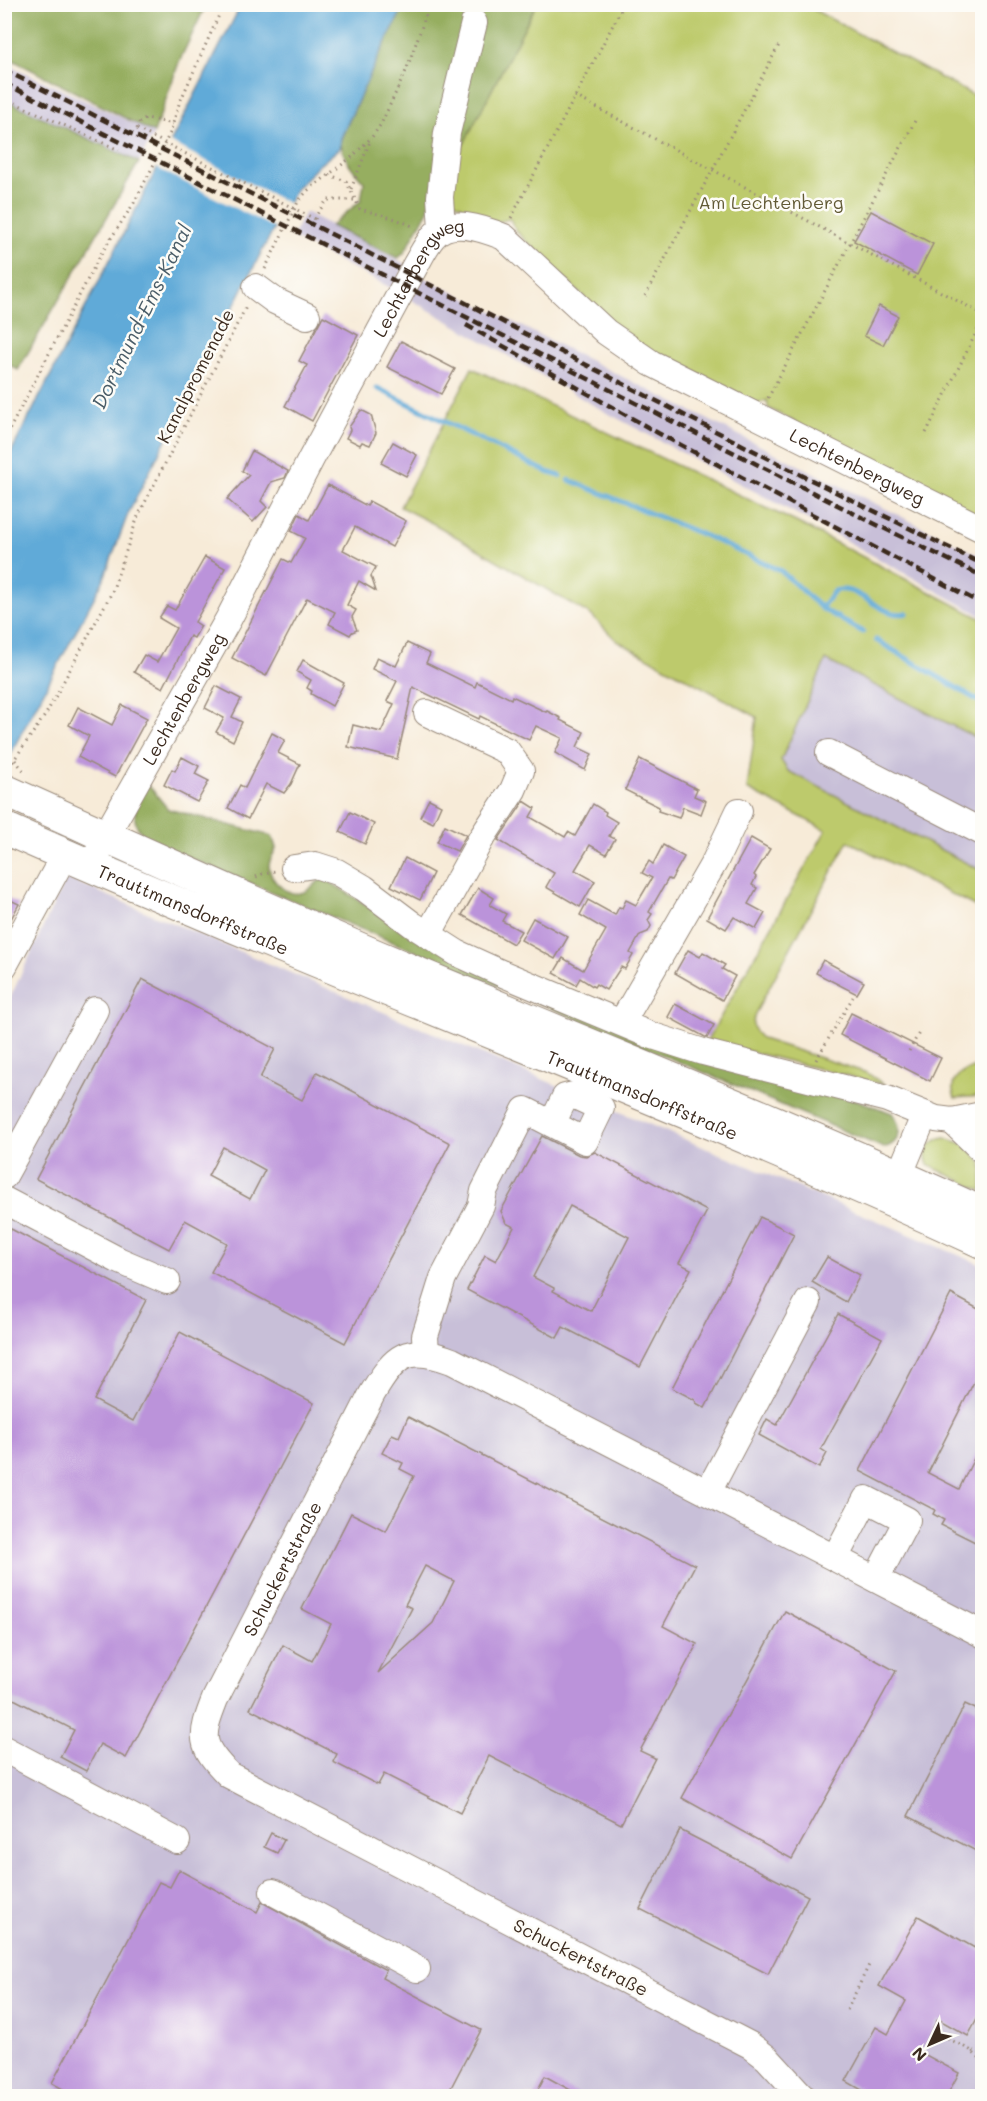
<svg xmlns="http://www.w3.org/2000/svg" width="987" height="2101" viewBox="0 0 987 2101" font-family="Mali,sans-serif">
<rect width="100%" height="100%" fill="#fdfcf7"/>
<filter id="ink" filterUnits="userSpaceOnUse"><feTurbulence type="fractalNoise" baseFrequency=".0167" numOctaves="2"/><feDisplacementMap in="SourceGraphic" scale="12" xChannelSelector="R" yChannelSelector="G"/><feConvolveMatrix kernelMatrix="1 2 1 2 8 2 1 2 1" color-interpolation-filters="sRGB"/></filter>
<filter id="wash" filterUnits="userSpaceOnUse"><feTurbulence type="fractalNoise" baseFrequency=".008" numOctaves="4" result="noise"/><feDisplacementMap in="SourceGraphic" scale="24" xChannelSelector="R" yChannelSelector="G"/><feGaussianBlur stdDeviation="1.35" result="paint"/><feColorMatrix in="noise" values="0 0 0 0 0 0 0 0 0 0 0 0 0 0 0 0 0 1.4 0 .05"/><feComposite in="paint" operator="in"/></filter>
<g filter="url(#wash)">
<rect width="100%" height="100%" fill="#f7ebd8"/>
<g fill="#c8bfd8">
<path d="M5,63L154,133L139,162L5,100Z"/>
<path d="M305,212L406,264L393,289L292,237Z"/>
<path d="M421,276L982,557V616L812,522L600,409L410,299Z"/>
<path d="M826,660L982,741V871L788,771L780,761Z"/>
<path d="M66,878L982,1265V2096H5L4,1011Z"/>
</g>
<g fill="#bdca6c" stroke="#7c7a45" stroke-width="1.5">
<path d="M536,5H805L982,100V520L768,408L767,400L758,404L629,341L516,231L510,219L493,223L438,193Z"/>
<path d="M472,368L798,523L982,619V741L826,660L781,760L788,771L982,871V910L848,841L756,1012C751,1023 752,1031 762,1039L867,1073L885,1085L707,1041L826,830L747,789L757,717L616,640L591,615L436,525L400,507Z"/>
<path d="M973,1068L982,1069V1096L955,1098C948,1082 958,1073 973,1068Z"/>
<path d="M945,1138L964,1144L982,1162V1191L928,1165C922,1150 930,1140 945,1138Z"/>
</g>
<g fill="#96ae60" stroke="#686c3f" stroke-width="1.5">
<path d="M26,4L206,5L179,62L154,133L5,56V5Z"/>
<path d="M405,5H536L438,193L404,253L398,258L331,226L361,200L364,182C353,170 340,156 341,139L379,55Z"/>
<path d="M5,100L139,162L18,370L5,362Z"/>
<path d="M145,781L168,809L272,836L276,848C274,854 269,860 269,866C270,882 289,898 304,892C312,888 317,881 324,878L420,939L892,1113C902,1126 903,1142 884,1148L470,974L153,843C125,825 135,807 145,781Z"/>
</g>
<path fill="#60aad8" stroke="#4e6a7b" stroke-width="1.5" d="M241,5H405L379,55L341,138L340,148L318,166L296,189L262,251L128,514L103,581L5,764V464Z"/>
<path fill="#f7ebd8" d="M168,141L292,205L278,230L155,167Z"/>
<g fill="none" stroke-linecap="round" stroke-linejoin="round">
<g stroke="#60aad8" stroke-width="5">
<path d="M377,388L547,472L560,476"/>
<path d="M569,480L706,536L781,571L821,608L863,632"/>
<path d="M821,608L834,591C858,582 881,620 907,613"/>
<path d="M876,640L982,703"/>
</g>
</g>
<g id="blocks">
<g fill="#bb93da" fill-rule="evenodd">
<path d="M871,211L933,244L917,275L854,241Z"/>
<path d="M879,306L898,316L883,345L864,336Z"/>
<path d="M323,316L358,335L312,421L285,406L307,365L299,361Z"/>
<path d="M401,341L455,369L441,394L387,367Z"/>
<path d="M361,410L371,415L376,433L370,445L362,442L360,445L346,438L350,430L349,427Z"/>
<path d="M393,442L417,455L406,476L381,463Z"/>
<path d="M252,451L288,471L285,478L271,482L261,501L267,507L253,522L227,499L249,475L242,471Z"/>
<path d="M328,485L367,506L369,501L406,521L392,547L355,527L343,550L376,567L371,576L376,591L359,581L347,605L356,610L352,617L357,630L352,632L350,635L329,624L335,612L307,598L266,676L232,658L283,559L291,563L305,538L291,531L299,514L309,520Z"/>
<path d="M205,557L225,568L195,622L201,626L194,638L190,636L163,688L134,672L144,655L157,662L176,628L159,618L167,606L175,610Z"/>
<path d="M407,643L430,654L426,663L475,687L477,682L511,699L512,696L546,712L547,711L561,718L560,720L584,732L577,747L592,754L585,770L555,753L562,738L536,726L529,740L480,716L479,719L413,687L397,759L348,747L353,725L381,732L394,704L387,701L397,681L372,669L377,657L396,666Z"/>
<path d="M303,660L344,683L332,706L311,694L312,691L307,688L311,680L297,672Z"/>
<path d="M216,686L241,699L232,717L242,722L233,741L216,732L224,718L205,708Z"/>
<path d="M122,705L147,718L115,777L78,757L89,736L69,725L78,707L112,725Z"/>
<path d="M272,733L285,740L278,753L300,764L291,784L284,793L266,784L248,819L228,808L240,785L245,788Z"/>
<path d="M182,757L199,766L195,774L209,781L197,802L164,785L172,769L175,771Z"/>
<path d="M640,759L697,789L694,796L706,801L701,814L683,807L679,818L658,811L659,807L625,790Z"/>
<path d="M429,799L441,805L433,823L420,817Z"/>
<path d="M524,801L535,808L530,817L565,837L568,832L575,836L593,804L606,812L605,815L617,822L609,836L615,839L606,854L590,845L575,870L595,881L580,907L546,887L554,873L498,840Z"/>
<path d="M350,812L374,824L365,844L340,832Z"/>
<path d="M445,825L466,835L457,851L437,842Z"/>
<path d="M751,838L770,849L754,875L756,877L752,885L757,888L748,904L765,913L756,929L734,917L726,929L707,918Z"/>
<path d="M663,845L684,857L671,880L668,879L649,912L652,914L648,920L651,926L648,932L640,935L630,953L633,955L625,969L621,967L606,990L596,984L594,987L580,978L576,985L554,973L563,958L583,970L606,930L580,915L588,900L615,915L619,907L622,908L626,900L636,905L652,878L642,873L649,861L653,864Z"/>
<path d="M405,858L433,873L420,900L391,886Z"/>
<path d="M478,888L494,898L490,905L506,914L502,921L521,931L513,944L462,915Z"/>
<path d="M4,897L19,904L4,932Z"/>
<path d="M533,918L568,937L555,959L521,940Z"/>
<path d="M688,950L700,957L703,952L725,965L722,969L735,976L722,1000L675,973Z"/>
<path d="M823,960L864,982L857,994L816,973Z"/>
<path d="M142,979L275,1049L260,1078L302,1100L317,1072L450,1143L345,1343L211,1272L227,1243L185,1220L169,1249L36,1179ZM223,1147L265,1170L250,1199L208,1176Z"/>
<path d="M675,1004L714,1025L707,1038L668,1017Z"/>
<path d="M851,1013L941,1058L930,1081L840,1035Z"/>
<path d="M542,1136L579,1155L586,1156L595,1152L707,1211L679,1263L691,1269L640,1367L563,1327L557,1338L467,1290L485,1255L496,1261L514,1227L506,1223L501,1211ZM570,1206L629,1237L591,1311L553,1291L554,1288L533,1277Z"/>
<path d="M760,1217L794,1234L705,1408L696,1403L695,1400L672,1388Z"/>
<path d="M11,1229L146,1300L94,1400L133,1421L180,1332L314,1403L126,1758L100,1744L86,1771L60,1757L74,1730L4,1694V1242Z"/>
<path d="M827,1257L860,1275L846,1302L812,1282Z"/>
<path d="M951,1294L982,1311V1366L928,1473L959,1489L982,1442V1533L977,1543L941,1525L944,1520L933,1514L935,1510L860,1471Z"/>
<path d="M838,1314L882,1338L821,1449L827,1453L819,1468L759,1435L767,1419L777,1425Z"/>
<path d="M408,1417L695,1565L663,1626L697,1644L640,1751L655,1758L621,1824L489,1756L460,1813L384,1774L378,1785L333,1762L337,1754L250,1709L283,1645L312,1661L331,1624L302,1609L351,1513L386,1531L414,1476L400,1469L403,1463L382,1453L392,1434L399,1437ZM425,1566L454,1581L433,1623L378,1673L412,1608L405,1605Z"/>
<path d="M785,1611L896,1671L792,1859L682,1798Z"/>
<path d="M965,1704L982,1712V1837L976,1851L908,1816Z"/>
<path d="M680,1830L808,1896L768,1974L640,1909Z"/>
<path d="M271,1833L284,1840L277,1853L264,1847Z"/>
<path d="M179,1870L257,1912L262,1902L386,1970L382,1978L481,2030L446,2097H77L52,2083L159,1882L170,1887Z"/>
<path d="M918,1916L982,1952V2010L968,2036L938,2019L920,2052L959,2073L946,2097H874L846,2081L876,2027L888,2034L906,2001L879,1986Z"/>
<path d="M545,2076L583,2097H534Z"/>
</g>
</g>
</g>
<g filter="url(#ink)">
<use href="#blocks" fill-opacity="0" stroke="#998a7b" stroke-width="1.5"/>
<g fill="none" stroke-linecap="round" stroke-linejoin="round">
<defs>
<g id="minor">
<path d="M442,229L440,197L447,133L474,23"/>
<path d="M256,287L275,301L307,316"/>
<path d="M427,713L507,751L521,771L513,790L481,839L428,935"/>
<path d="M829,753L982,832"/>
<path id="s1" d="M91,867L105,837L229,618L311,459L415,266C421,256 426,245 433,237C449,216 484,229 504,237L606,332L651,363L982,529"/>
<path d="M294,868L315,865L337,872L364,888L413,925L457,953L501,973L650,1035L703,1052L887,1099L936,1119L952,1121L982,1115"/>
<path d="M4,966L59,865"/>
<path d="M622,1022L715,861L739,811"/>
<path d="M952,1121L982,1150"/>
<path d="M4,1176L95,1010"/>
<path d="M892,1193L924,1116"/>
<path d="M4,1200L118,1260L167,1281"/>
<path d="M426,1353L425,1336L443,1278L481,1206L484,1191L525,1110L585,1141L601,1108L573,1095L565,1097L552,1124"/>
<path d="M708,1492L808,1302"/>
<path d="M835,1558L866,1499L907,1520L876,1579"/>
<path d="M4,1749L177,1841"/>
<path d="M273,1892L417,1969"/>
<path id="s2" d="M802,2096L767,2058L750,2045L229,1775C199,1745 200,1737 215,1699L372,1394C395,1355 407,1344 452,1361L982,1634"/>
</g>
<g id="major">
<path d="M4,790C133,848 261,907 391,962C588,1045 787,1124 982,1213"/>
<path id="s3" d="M4,828C328,972 661,1094 982,1242"/>
</g>
</defs>
<use href="#minor" stroke="#998a7b" stroke-width="28"/>
<use href="#major" stroke="#998a7b" stroke-width="34"/>
<g stroke="#998a7b" stroke-width="3" stroke-dasharray="1.5 4.5" stroke-linecap="butt">
<path d="M575,96L982,314"/>
<path d="M4,98L119,150"/>
<path d="M137,129L139,123L147,118L173,124"/>
<path d="M329,175L346,181L360,209L396,219L415,227"/>
<path d="M351,189L371,139"/>
<path d="M511,218L624,4"/>
<path d="M315,219L317,214L327,200H354"/>
<path d="M265,269L298,202L307,191L352,157L372,137L381,124L406,71L430,4"/>
<path d="M645,296L779,45"/>
<path d="M768,398L916,119"/>
<path d="M926,433L982,321"/>
<path d="M4,440L102,252L134,203L170,133L179,104L224,4"/>
<path d="M15,760L25,772"/>
<path d="M9,767L46,714L112,592L138,516L247,305"/>
<path d="M256,877L264,873L275,871"/>
<path d="M909,1051L920,1031"/>
<path d="M816,1060L853,997"/>
<path d="M847,2010L869,1965"/>
<path d="M932,2030L970,2050L982,2061"/>
<path d="M973,2051L982,2054"/>
</g>
<use href="#minor" stroke="#fff" stroke-width="26"/>
<use href="#major" stroke="#fff" stroke-width="32"/>
<g stroke="#3b2a1e" stroke-width="4.5" stroke-dasharray="9 4.5" stroke-linecap="butt">
<path d="M4,70L337,237L799,474L982,564"/>
<path d="M4,83L869,521L982,576"/>
<path d="M466,325L658,433L982,604"/>
</g>
<path stroke="#998a7b" stroke-width="3" stroke-dasharray="1.5 4.5" stroke-linecap="butt" d="M137,129L315,219"/>
</g>
</g>
<g text-anchor="middle" dominant-baseline="central" stroke-width="5" stroke-linejoin="round" paint-order="stroke">
<g font-size="18" fill="#625a35" stroke="#fdfcf7">
<text x="771" y="202">Am Lechtenberg</text>
</g>
<g font-size="18" fill="#3b2a1e" stroke="#fdfcf7">
<text stroke="none"><textPath href="#s1" startOffset="678">Lechtenbergweg</textPath></text>
<text transform="translate(195 376) rotate(-63)">Kanalpromenade</text>
<text stroke="none"><textPath href="#s1" startOffset="1218">Lechtenbergweg</textPath></text>
<text stroke="none"><textPath href="#s1" startOffset="192">Lechtenbergweg</textPath></text>
<text stroke="none"><textPath href="#s3" startOffset="206">Trauttmansdorffstraße</textPath></text>
<text stroke="none"><textPath href="#s3" startOffset="692">Trauttmansdorffstraße</textPath></text>
<text stroke="none"><textPath href="#s2" startOffset="892">Schuckertstraße</textPath></text>
<text transform="translate(581 1957) rotate(27)">Schuckertstraße</text>
</g>
<g font-size="20" font-style="italic" fill="#4a5d68" stroke="#fdfcf7">
<text transform="translate(141 316) rotate(-64)">Dortmund-Ems-Kanal</text>
</g>
</g>
<rect width="987" height="2101" fill="none" stroke="#fdfcf7" stroke-width="24"/>
<g transform="translate(930 2044) rotate(226)" stroke="#fdfcf7" stroke-width="4.5" paint-order="stroke">
<path d="M0-4.5L10 22L0 15L-10 22Z" fill="#3b2a1e"/>
<text y="-9" font-size="16" font-weight="bold" text-anchor="middle" fill="#3b2a1e">N</text>
</g>
</svg>
